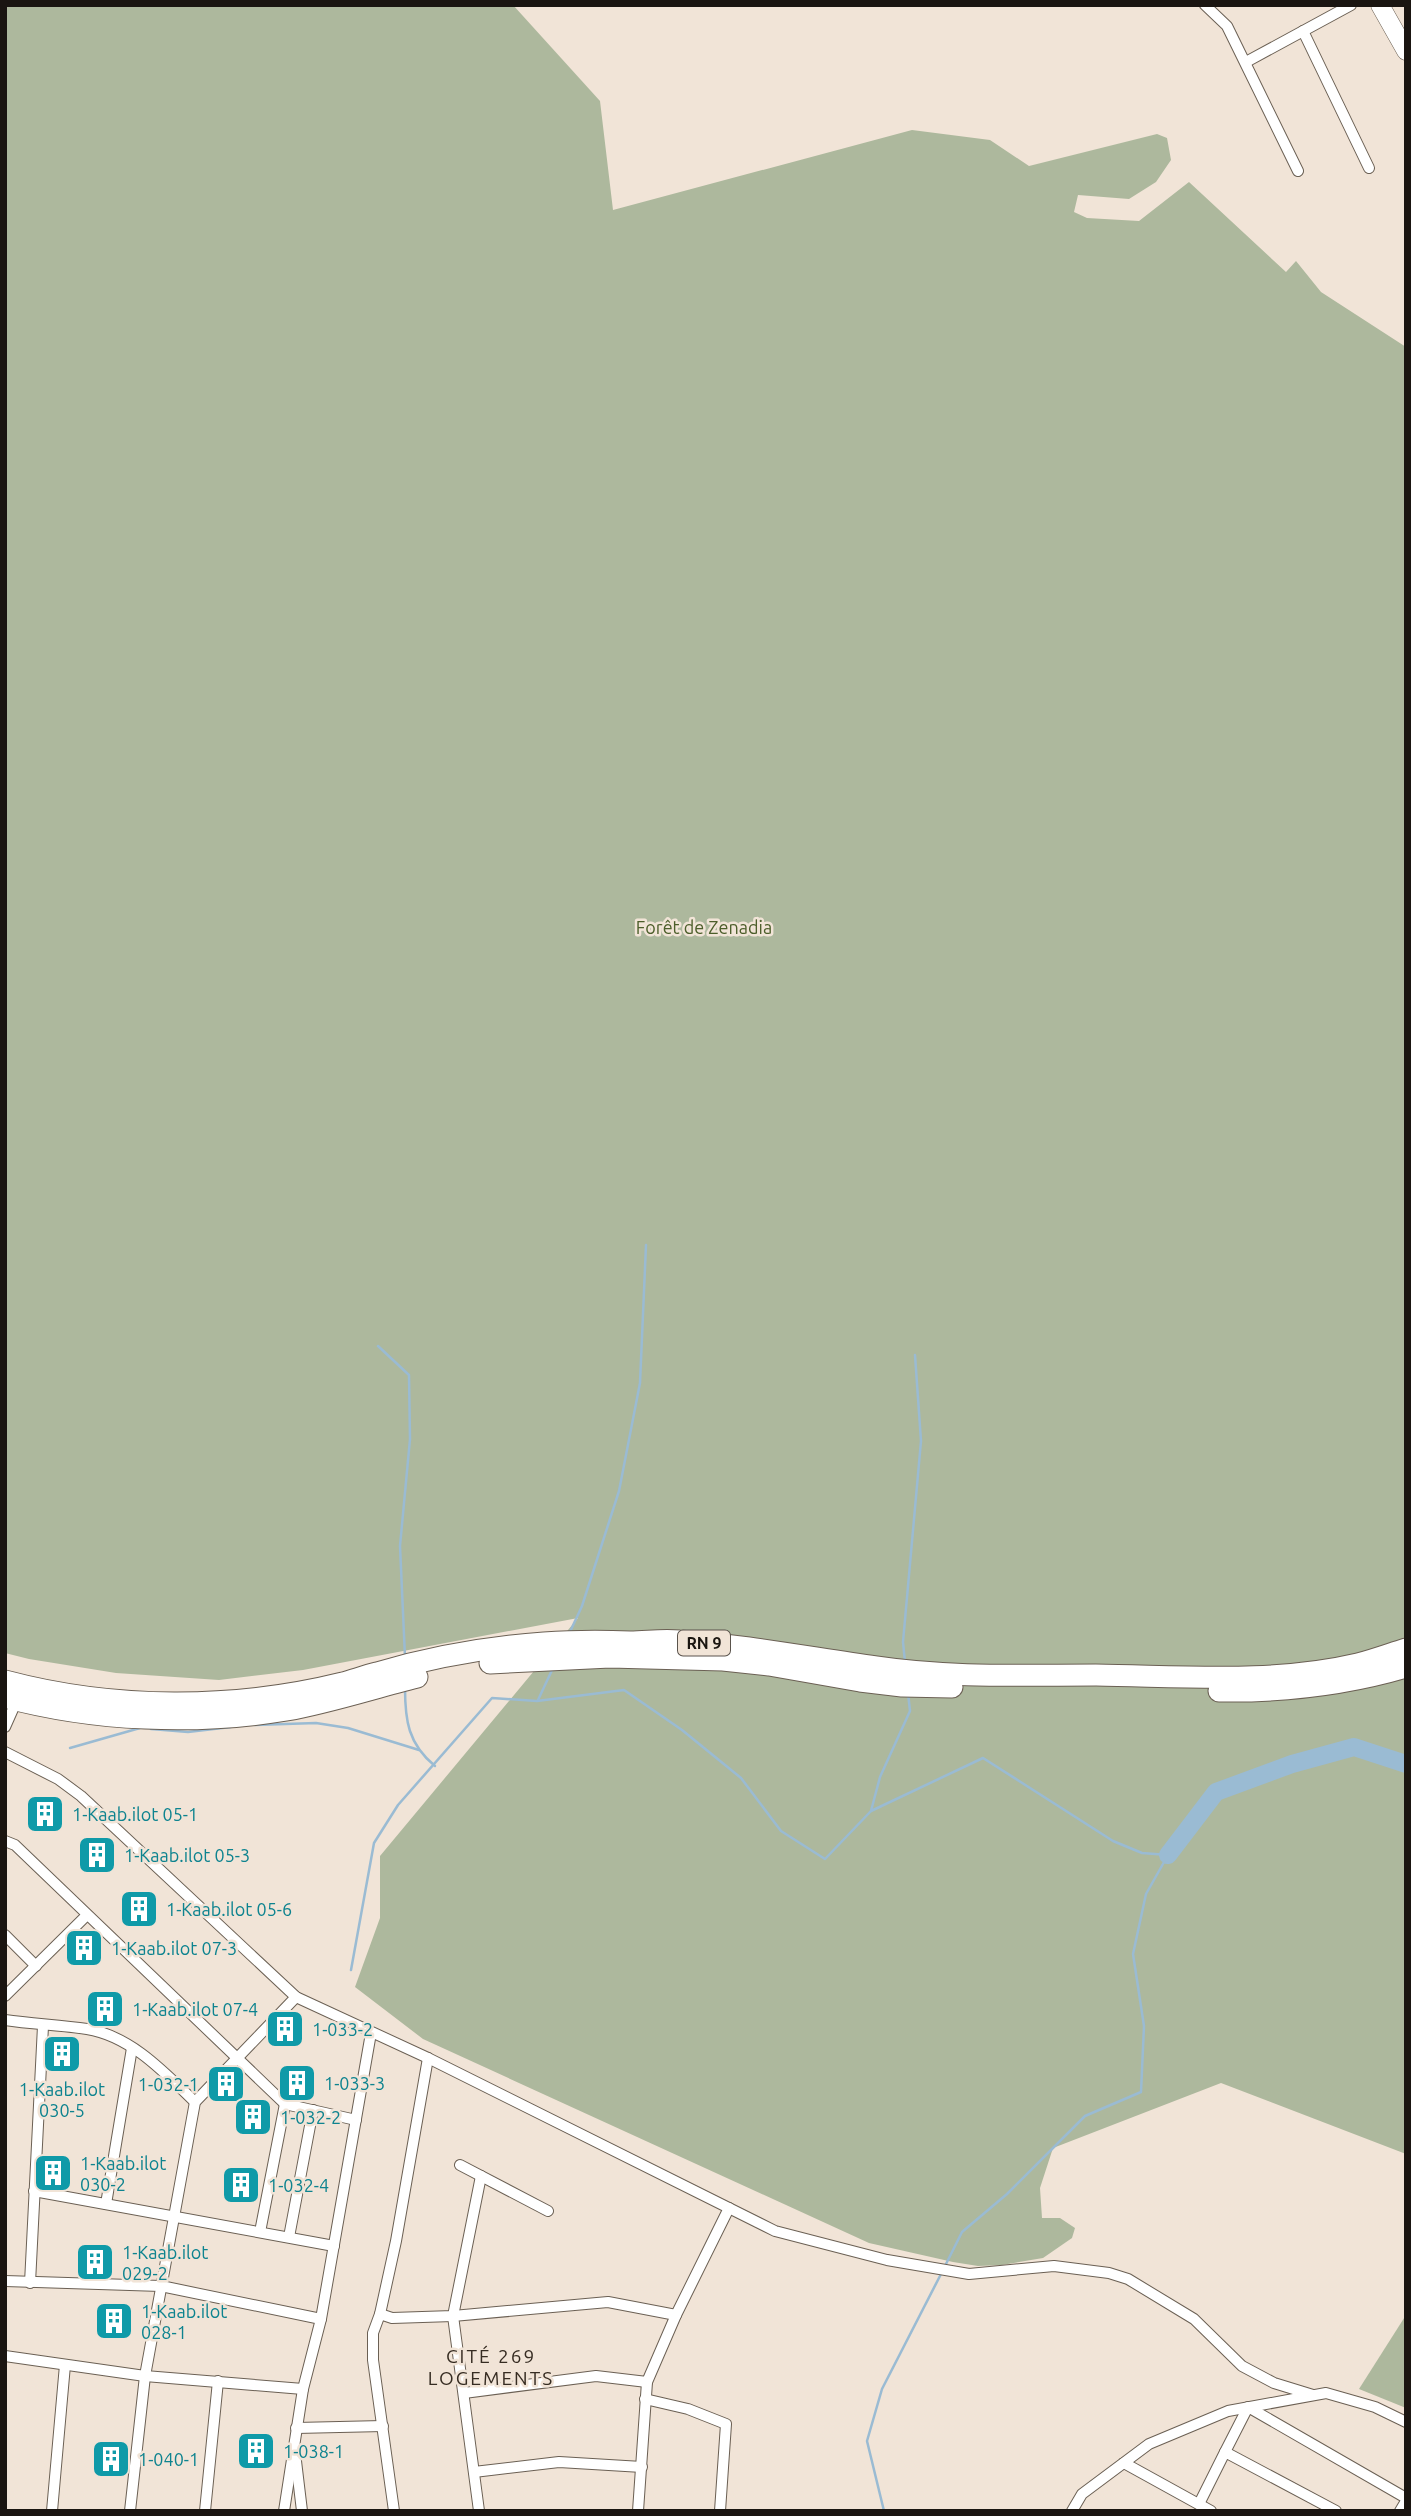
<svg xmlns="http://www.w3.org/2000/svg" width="1411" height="2516" viewBox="0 0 1411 2516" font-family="Ubuntu,sans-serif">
<rect width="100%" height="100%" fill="#f1e4d7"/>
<g fill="#adb89d">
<path d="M5,5H513L600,101L613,210L912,130L990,140L1029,166L1157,134L1167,138L1171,160L1156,182L1129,199L1078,195L1074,212L1087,218L1139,221L1189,182L1286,272L1296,261L1321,292L1406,347V2154L1221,2083L1053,2148L1040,2188L1042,2218H1060L1075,2228L1072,2238L1043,2258L1002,2265L978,2266L953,2262L869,2243L423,2039L355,1987L380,1918V1856L578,1618L303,1670L219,1680L116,1673L29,1659L5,1653Z"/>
<path d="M1406,2315V2408L1359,2389Z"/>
</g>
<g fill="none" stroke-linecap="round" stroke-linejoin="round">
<g stroke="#9abbd3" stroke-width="2.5">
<path d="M378,1346L409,1375L410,1439L400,1546L405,1657"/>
<path d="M569,1634L582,1606L619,1491L640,1383L646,1245"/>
<path d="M905,1662L903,1642L921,1441L915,1355"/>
<path d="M405,1688C405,1720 408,1744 435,1766"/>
<path d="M538,1700L553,1668"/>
<path d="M255,1725L316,1723L348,1728L419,1750"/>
<path d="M151,1729L188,1732L231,1727"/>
<path d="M70,1748L140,1728"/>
<path d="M871,1811L880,1777L910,1711L908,1693"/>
<path d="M351,1970L374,1843L398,1805L492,1698L537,1701L624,1690L682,1730L741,1778L781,1831L825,1859L871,1811L983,1758L1113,1841L1142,1853L1168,1855L1146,1894L1133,1954L1144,2026L1141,2092L1085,2116L1007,2194L962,2232L944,2268"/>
<path d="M884,2511L867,2441L882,2389L941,2274"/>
</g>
<path stroke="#9abbd3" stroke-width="18" d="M1168,1855L1216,1792L1292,1764L1354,1747L1406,1764"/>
<defs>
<g id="street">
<path d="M1205,5L1227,26L1298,171"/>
<path d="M1303,31L1369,168"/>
<path d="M1246,62L1351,5"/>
<path d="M5,1727L17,1700"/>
<path d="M5,1752L58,1779L81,1796L296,1997L428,2058L775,2231L887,2260L969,2274L1054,2266L1109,2273L1128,2279L1194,2319L1242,2366L1274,2383L1313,2395"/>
<path d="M5,1841L15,1845L285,2104L356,2120"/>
<path d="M5,1935L36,1966"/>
<path d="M5,1996L87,1915"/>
<path d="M5,2020C32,2024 60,2025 87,2029C131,2036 165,2073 195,2102"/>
<path d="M460,2165L548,2211"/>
<path d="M34,2191L334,2246"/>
<path d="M106,2204L132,2048"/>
<path d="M260,2232L285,2104"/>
<path d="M289,2237L313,2110"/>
<path d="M5,2281L161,2286L321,2319"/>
<path d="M30,2283L43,2026"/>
<path d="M380,2314L392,2318L453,2316L608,2302L676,2315"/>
<path d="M5,2356L145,2376L303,2389"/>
<path d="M464,2393L596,2376L647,2382"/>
<path d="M645,2399L688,2409L726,2424L720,2511"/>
<path d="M296,2428L383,2426"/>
<path d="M1225,2452L1248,2407L1406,2498"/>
<path d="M296,2461L302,2511"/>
<path d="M1124,2463L1211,2511"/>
<path d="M474,2472L559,2462L642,2467"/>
<path d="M1199,2504L1225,2452L1336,2511"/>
<path d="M52,2511L65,2365"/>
<path d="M130,2511L145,2376L195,2102L296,1997"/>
<path d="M205,2511L218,2381"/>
<path d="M284,2511L303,2389L321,2319L371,2033"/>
<path d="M394,2511L373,2360V2333L380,2314L396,2241L428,2058"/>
<path d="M479,2511L453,2316L481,2176"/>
<path d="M638,2511L647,2382L676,2315L729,2208"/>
<path d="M1072,2511L1082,2494L1149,2444L1228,2411L1326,2393L1375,2407L1406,2422"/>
<path d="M1400,2511L1406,2501"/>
</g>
<path id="primary" d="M1380,5L1406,51"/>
<g id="highway">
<path d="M490,1663L610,1657L723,1660L769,1665L860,1681L902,1686L952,1687"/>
<path d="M5,1681C114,1710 234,1710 343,1683C354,1680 365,1676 377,1673C431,1657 488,1647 544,1643C573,1641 601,1641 630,1642C646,1642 663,1639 679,1641C746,1645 811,1658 876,1667C949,1678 1024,1675 1096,1675C1183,1676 1273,1684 1358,1664C1374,1660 1390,1654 1406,1649"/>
<path d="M1219,1691C1282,1692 1345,1685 1406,1667"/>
<path d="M5,1697C94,1721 196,1725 287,1710C331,1702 373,1688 417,1677"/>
</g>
</defs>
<use href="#street" stroke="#6b6054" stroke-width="12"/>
<use href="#primary" stroke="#6b6054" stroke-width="19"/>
<use href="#highway" stroke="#6b6054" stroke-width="23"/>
<use href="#street" stroke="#fff" stroke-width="10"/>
<use href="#primary" stroke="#fff" stroke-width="18"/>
<use href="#highway" stroke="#fff" stroke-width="21"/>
</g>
<defs>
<symbol id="building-square" viewBox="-11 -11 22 22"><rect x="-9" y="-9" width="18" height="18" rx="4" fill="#0f9aa8" stroke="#f1e4d7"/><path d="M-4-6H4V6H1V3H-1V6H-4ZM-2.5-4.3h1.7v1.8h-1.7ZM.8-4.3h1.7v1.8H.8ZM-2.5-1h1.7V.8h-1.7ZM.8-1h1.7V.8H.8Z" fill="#fff"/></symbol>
</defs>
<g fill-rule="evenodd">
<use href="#building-square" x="23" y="1792" width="44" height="44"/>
<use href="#building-square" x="75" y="1833" width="44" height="44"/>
<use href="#building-square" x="117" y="1887" width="44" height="44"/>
<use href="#building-square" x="62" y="1926" width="44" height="44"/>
<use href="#building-square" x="83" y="1987" width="44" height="44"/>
<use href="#building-square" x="263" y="2007" width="44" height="44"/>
<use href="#building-square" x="40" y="2032" width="44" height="44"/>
<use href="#building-square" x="275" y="2061" width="44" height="44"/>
<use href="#building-square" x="204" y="2062" width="44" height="44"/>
<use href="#building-square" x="231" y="2095" width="44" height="44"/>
<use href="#building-square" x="31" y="2151" width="44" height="44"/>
<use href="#building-square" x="219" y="2163" width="44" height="44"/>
<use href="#building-square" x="73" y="2240" width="44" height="44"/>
<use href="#building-square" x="92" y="2299" width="44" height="44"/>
<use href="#building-square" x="234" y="2429" width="44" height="44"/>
<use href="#building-square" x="89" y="2437" width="44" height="44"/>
</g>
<g text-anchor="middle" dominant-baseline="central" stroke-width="5" stroke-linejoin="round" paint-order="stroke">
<rect fill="#f1e4d7" stroke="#5a534c" stroke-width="2" x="678" y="1630.5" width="52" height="25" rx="5"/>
<g font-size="16" font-weight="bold" fill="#1a1511">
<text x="704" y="1643">RN 9</text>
</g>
<g font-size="18" fill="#4c5e2a" stroke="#f1e4d7">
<text x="704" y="927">Forêt de Zenadia</text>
</g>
<g font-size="18" fill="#0d838f" stroke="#f1e4d7" text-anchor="start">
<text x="72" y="1814">1-Kaab.ilot 05-1</text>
<text x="124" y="1855">1-Kaab.ilot 05-3</text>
<text x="166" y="1909">1-Kaab.ilot 05-6</text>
<text x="111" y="1948">1-Kaab.ilot 07-3</text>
<text x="132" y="2009">1-Kaab.ilot 07-4</text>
<text x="312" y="2029">1-033-2</text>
<text x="324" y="2083">1-033-3</text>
<text x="199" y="2084" text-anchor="end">1-032-1</text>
<text x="62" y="2089" text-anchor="middle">1-Kaab.ilot<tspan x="62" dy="21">030-5</tspan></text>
<text x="280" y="2117">1-032-2</text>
<text x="80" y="2163">1-Kaab.ilot<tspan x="80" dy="21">030-2</tspan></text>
<text x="268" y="2185">1-032-4</text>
<text x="122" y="2252">1-Kaab.ilot<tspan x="122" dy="21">029-2</tspan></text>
<text x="141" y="2311">1-Kaab.ilot<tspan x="141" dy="21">028-1</tspan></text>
<text x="283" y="2451">1-038-1</text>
<text x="138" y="2459">1-040-1</text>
</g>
<g font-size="19" letter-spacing="2" fill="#362c22" stroke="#f1e4d7">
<text x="491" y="2356">CITÉ 269<tspan x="491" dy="22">LOGEMENTS</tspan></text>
</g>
</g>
<rect width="1411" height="2516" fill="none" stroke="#1a1511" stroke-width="14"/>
</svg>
